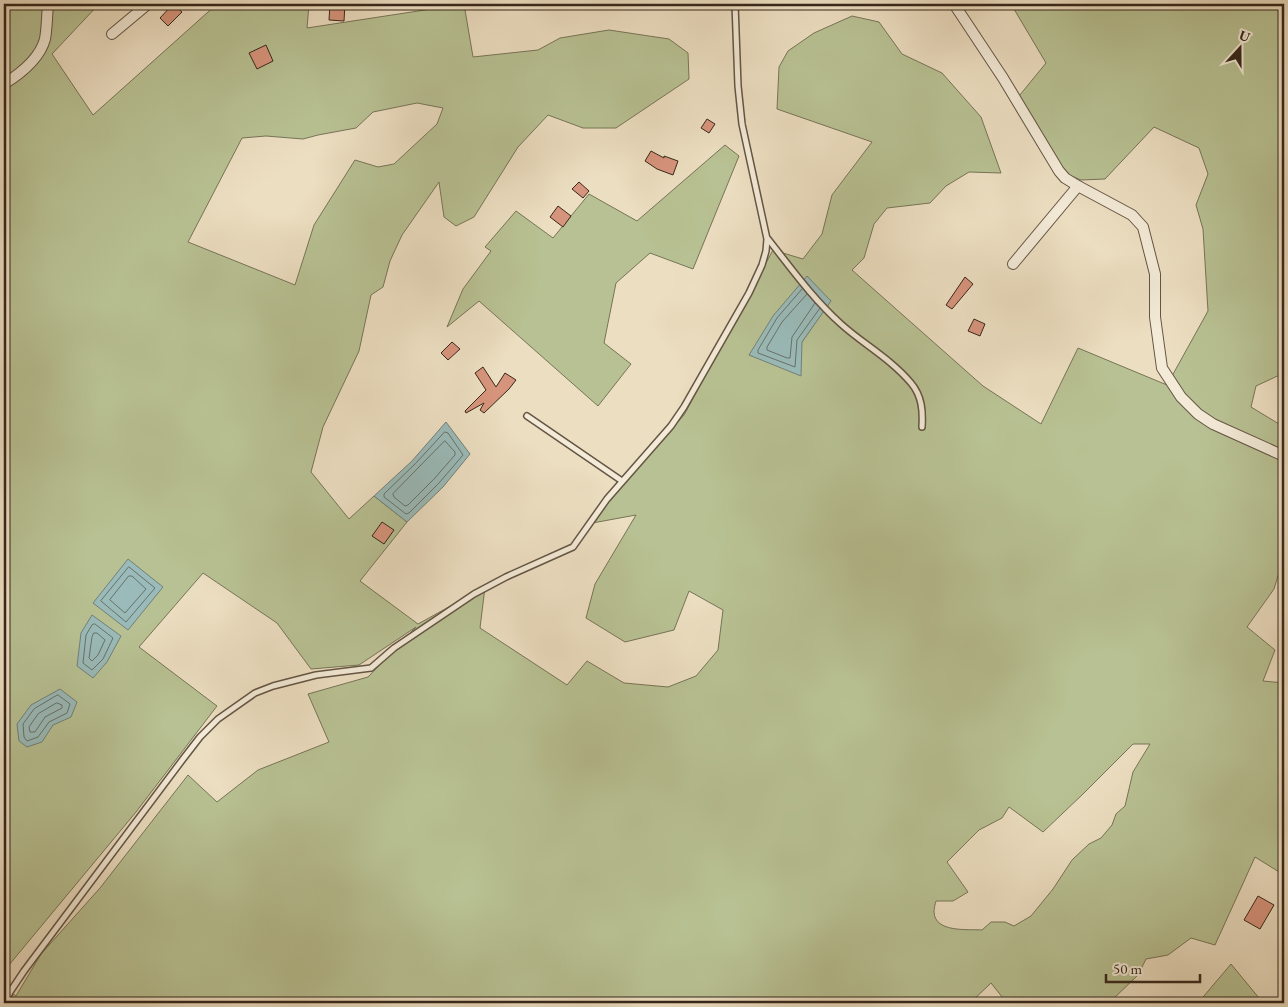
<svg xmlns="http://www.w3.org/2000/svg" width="1288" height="1007" viewBox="0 0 1288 1007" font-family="'EB Garamond',serif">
<rect width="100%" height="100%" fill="#ecdec1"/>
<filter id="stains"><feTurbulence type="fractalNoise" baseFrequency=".004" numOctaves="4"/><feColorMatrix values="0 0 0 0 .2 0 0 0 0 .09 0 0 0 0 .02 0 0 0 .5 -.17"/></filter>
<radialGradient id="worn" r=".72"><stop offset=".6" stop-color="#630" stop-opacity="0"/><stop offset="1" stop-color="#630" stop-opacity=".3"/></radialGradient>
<g fill="#b8c193" stroke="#777457" fill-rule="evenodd">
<path d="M4,4H99L52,54L93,115L217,4H309L307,28L464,4L473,57L538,50L560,38L609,30L669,39L688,53L689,79L616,128H583L548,115L518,147L474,217L456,226L444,217L439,182L402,235L390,261L383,287L371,295L359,351L323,427L311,472L349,519L374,496L407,522L360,581L418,624L485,587L480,628L567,685L587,661L624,683L668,687L696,676L718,650L723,610L689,591L674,630L625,642L586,618L595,584L636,515L587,524L684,415L773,250L803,259L822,234L832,195L872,142L777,109L779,67L788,51L814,33L852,16L879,22L902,54L942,73L981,117L1001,173L969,172L946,186L930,203L887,208L874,224L864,258L852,270L983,386L1041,424L1078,348L1167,385L1208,311L1203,229L1196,205L1208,174L1199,148L1154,127L1105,179L1081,180L1064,173L1015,101L1046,63L1011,4H1284V373L1256,386L1251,407L1284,427V556L1274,589L1247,627L1275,650L1263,681L1284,683V875L1255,857L1215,945L1191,938L1168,955L1146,959L1138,975L1109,1003H1007L991,983L970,1003H4V987L16,996L41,954L100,888L188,775L217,802L258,770L329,742L308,694L368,677L416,627L359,665L311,669L277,623L203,573L139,647L217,706L136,812L4,971ZM417,103L443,108L437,124L394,164L378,167L355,160L314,225L295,285L188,242L242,138L266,136L303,139L318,135L356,128L373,112ZM831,300L802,342L749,355ZM1133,744H1150L1133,772L1125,806L1116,814L1112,825L1101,838L1089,844L1072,860L1053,889L1031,916L1014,926L1005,922H991L982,930C968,929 935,933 934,912C934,909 935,904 936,901H953L968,892L947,862L979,830L1002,818L1009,807L1043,832L1083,794Z"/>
<path d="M725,145L739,156L693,269L650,253L616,283L604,343L631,364L598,406L479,301L447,327L463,289L491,251L485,247L516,211L553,238L589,194L637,221Z"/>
<path d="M1231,964L1259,998L1256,1003H1198Z"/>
</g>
<g fill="#9abbb9" stroke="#72807a">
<path d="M807,276L831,301L802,342L801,376L749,355L773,316Z"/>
<path d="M446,422L470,454L443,487L407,522L374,496L412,461Z"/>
<path d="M128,559L163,587L128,630L93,603Z"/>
<path d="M92,615L121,636L107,662L93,678L77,666L81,633Z"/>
<path d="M60,689L77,702L71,717L53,725L42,742L27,747L19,741L17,724L31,705Z"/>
</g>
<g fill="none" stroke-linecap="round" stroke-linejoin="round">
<g stroke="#68716a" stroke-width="1">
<path d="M802,289L777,318L758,350V353L795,367L797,340L820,308"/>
<path d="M807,294L782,322L767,347V350L787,358H790L792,337L815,303"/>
<path d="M445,432L448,433L463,455L439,483L409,513L406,514L384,497V494L415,464Z"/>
<path d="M445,441L455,452V455L434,479L408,505L405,506L394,497L393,494Z"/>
<path d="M129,567L155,588L126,622L101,601Z"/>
<path d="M129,576H132L146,589L125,613L110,600Z"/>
<path d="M95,624L113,638L103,659L92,670L83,663L86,635L92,625Z"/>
<path d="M94,633H97L105,640L98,655L92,661L89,658L92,637Z"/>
<path d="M58,695L70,704L67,713L49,722L38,737L27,741L24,737L23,724L34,709Z"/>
<path d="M57,703L62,705V708L45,717L35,732H30L29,727L38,714Z"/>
</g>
</g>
<g fill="#d7947c" stroke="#36271b">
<path d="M173,4L182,12L168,26L160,18Z"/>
<path d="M330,4H345L344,21L329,20Z"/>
<path d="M266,45L273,61L257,69L249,53Z"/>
<path d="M707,119L715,124L709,133L701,128Z"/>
<path d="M651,151L664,158V156L678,161L673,175L657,169L645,161Z"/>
<path d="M579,182L589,191L583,198L572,189Z"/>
<path d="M558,206L571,216L563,227L550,217Z"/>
<path d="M965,277L973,284L952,309L946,305Z"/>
<path d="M974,319L985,324L980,336L968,331Z"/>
<path d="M452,342L460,349L448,360L441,353Z"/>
<path d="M483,367L496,387L505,373L516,380L509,389L484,413L480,410L484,403L466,413L465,411L486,390L475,373Z"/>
<path d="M382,522L394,530L384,544L372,536Z"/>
<path d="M1258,896L1274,905L1260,929L1244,920Z"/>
</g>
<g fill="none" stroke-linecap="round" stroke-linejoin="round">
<defs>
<g id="lane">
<path d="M768,239C791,268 813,299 841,324C863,344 891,359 911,383C922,396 923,411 922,427"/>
<path d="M527,416L622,481"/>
<path d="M5,1003L10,992L24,971L183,759L200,737L218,719L255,693L273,686L316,675L371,668L394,648L474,594L506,577L573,547L607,499L671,426L684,407L749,293L762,265L766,251L767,239L742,124L738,86L735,4"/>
</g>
<g id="street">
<path d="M954,4L1003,78L1059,171L1065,178L1078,186L1132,215L1143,227L1155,274V317L1162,368L1181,397L1198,414L1213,424L1284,456"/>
<path d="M112,34L148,4"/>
<path d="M4,84C20,74 40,58 45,39C47,28 47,15 48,4"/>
<path d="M1013,264L1078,186"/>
</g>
</defs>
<use href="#lane" stroke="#645544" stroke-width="8"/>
<use href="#street" stroke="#645544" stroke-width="12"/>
<use href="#lane" stroke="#f3ead7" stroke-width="5"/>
<use href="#street" stroke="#f3ead7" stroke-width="10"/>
</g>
<rect width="1288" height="1007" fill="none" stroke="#ecdec1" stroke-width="20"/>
<rect x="5" y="5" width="1278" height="997" fill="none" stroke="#36271b" stroke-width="2.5"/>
<rect x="10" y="10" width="1268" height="987" fill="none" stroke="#36271b"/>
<g transform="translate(1240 48) rotate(21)" stroke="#f3ead7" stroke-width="4" paint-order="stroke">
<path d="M0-4L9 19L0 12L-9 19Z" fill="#36271b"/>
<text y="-8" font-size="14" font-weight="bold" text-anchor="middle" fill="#36271b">U</text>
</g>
<path d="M1106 974v8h94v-8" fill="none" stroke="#36271b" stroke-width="2.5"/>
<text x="1113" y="974" font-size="15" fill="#36271b" stroke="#f3ead7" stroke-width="4" paint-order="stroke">50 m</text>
<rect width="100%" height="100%" filter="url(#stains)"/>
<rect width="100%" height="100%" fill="url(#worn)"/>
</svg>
